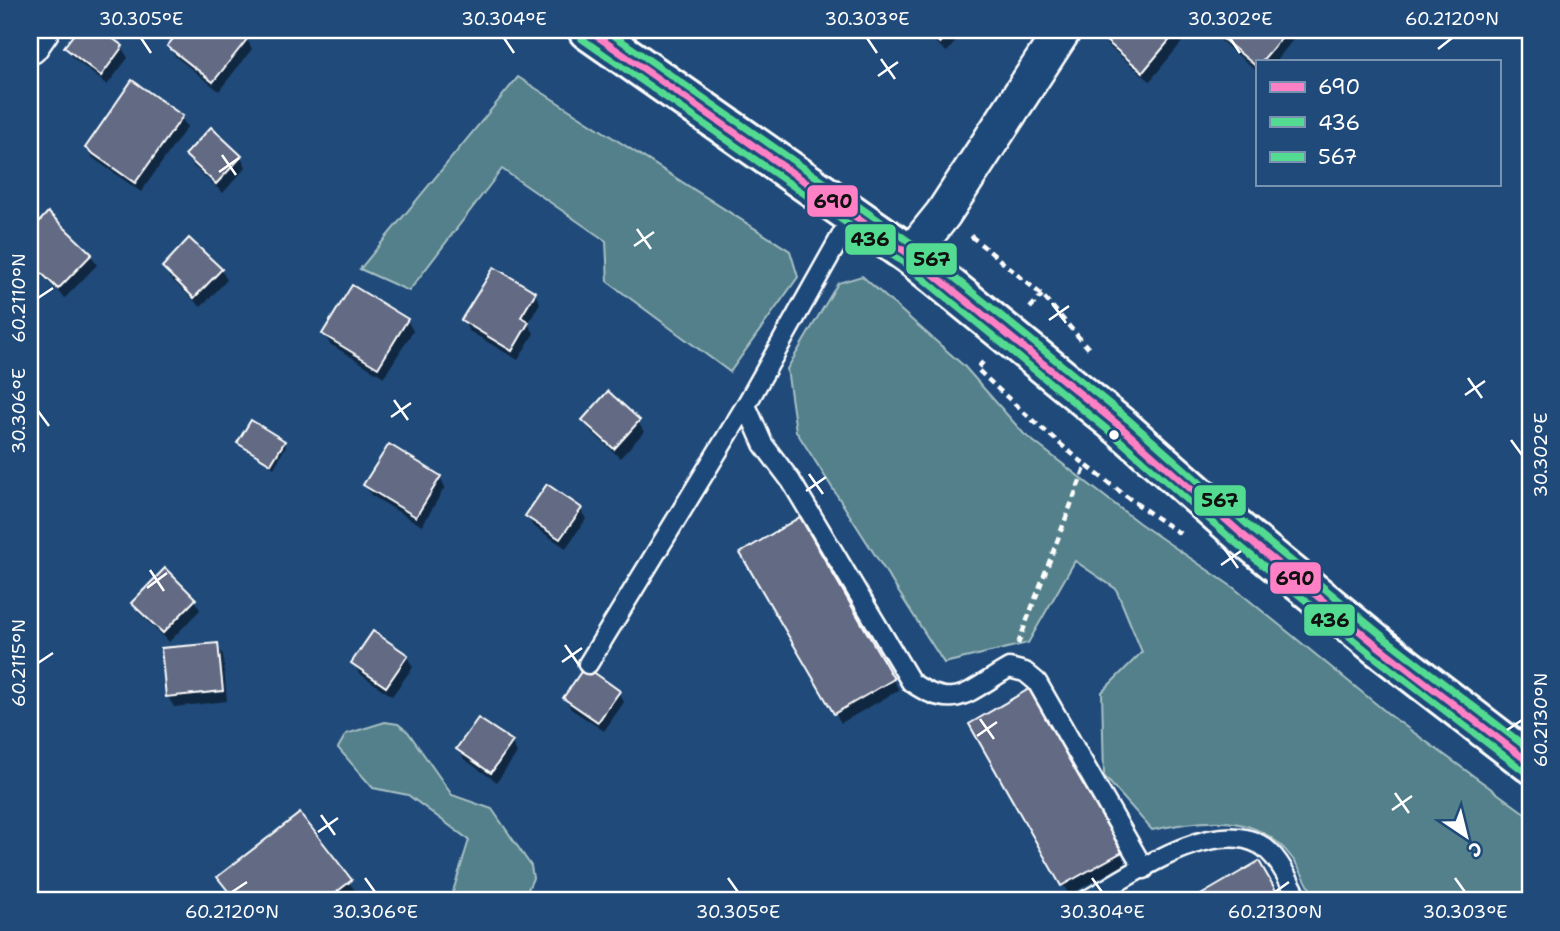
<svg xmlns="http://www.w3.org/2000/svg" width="1560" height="931" viewBox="0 0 1560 931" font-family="'Shantell Sans',sans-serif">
<rect width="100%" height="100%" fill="#1f4a7a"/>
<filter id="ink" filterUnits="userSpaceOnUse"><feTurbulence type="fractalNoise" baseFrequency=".0143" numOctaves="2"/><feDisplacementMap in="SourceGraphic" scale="14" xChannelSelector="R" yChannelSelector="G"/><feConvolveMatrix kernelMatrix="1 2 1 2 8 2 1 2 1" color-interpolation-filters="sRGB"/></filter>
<g filter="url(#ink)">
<g fill="#52808a" stroke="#a8c0c4" stroke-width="2">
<path d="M518,77L790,251L798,277L730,372L608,282L606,241L502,169L409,291L360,269Z"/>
<path d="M862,276L964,366L1024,434L1139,523L1234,588L1391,716L1530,817V901H1316C1309,887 1302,871 1292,858C1257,811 1202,819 1152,830L1104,776L1102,692L1142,652L1116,589L1075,561L1028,643L944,663L796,431L787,369L838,283Z"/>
<path d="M385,722L398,724L408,732L452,795L492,809L531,866L533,878L523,901H450L469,840L408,795L373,788L338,748L346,734Z"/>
</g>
<g fill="#0007">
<path d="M80,30H98L122,48L128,58L107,85L72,57L66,47Z"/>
<path d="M182,30H235L247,39L252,49L219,91L175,56L169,46Z"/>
<path d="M920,30H965L947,52Z"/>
<path d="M1106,30H1183L1187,36L1150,81L1107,45L1102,35Z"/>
<path d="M1216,30H1300V31L1276,61H1257V71L1221,41Z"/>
<path d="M181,117L187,127L141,192L93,158L87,148Z"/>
<path d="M187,156L241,157L246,167L223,193L193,166Z"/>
<path d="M48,215L91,255L97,265L65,298L30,265V234Z"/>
<path d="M164,268L221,270L227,280L201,307L170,278Z"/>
<path d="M534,293L540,303L528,324L534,333L518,360L469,331L463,320Z"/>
<path d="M407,320L413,331L384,377L330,344L324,334Z"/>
<path d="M584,420L638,422L644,432L620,458L590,430Z"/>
<path d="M283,442L286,446L274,468L239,443Z"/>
<path d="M440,477L445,487L422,526L371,495L365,485Z"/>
<path d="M580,509L586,519L566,548L533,526L527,516Z"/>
<path d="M799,519L899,690L841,723L742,553Z"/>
<path d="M195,600L200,610L169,642L139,613L133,603Z"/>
<path d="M374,634L407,657L413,667L392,696L359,673L353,663Z"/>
<path d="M217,645L223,655L227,701L174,707L168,697Z"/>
<path d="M618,692L624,702L604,731L571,709L565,698Z"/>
<path d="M1029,692L1126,863L1069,895L971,724Z"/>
<path d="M512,743L517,753L497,782L464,759L458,749Z"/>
<path d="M299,815L359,896L353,901H235L219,877Z"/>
</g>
<g fill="#626a84" stroke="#fff" stroke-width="2">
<path d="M77,30H101L123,46L101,76L64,47Z"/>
<path d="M180,30H238L248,38L213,82L167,46Z"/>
<path d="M925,30H951L940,43Z"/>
<path d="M1104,30H1178L1143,72L1099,35Z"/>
<path d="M1288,30L1262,61H1257V67L1213,31Z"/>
<path d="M132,80L183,116L135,183L85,148Z"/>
<path d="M211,127L242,156L216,184L185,155Z"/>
<path d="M48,212L92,254L58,289L30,262V232Z"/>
<path d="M189,238L222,269L194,298L162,267Z"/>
<path d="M494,267L536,292L521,317L529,322L512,351L461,320Z"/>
<path d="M352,285L408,319L378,368L322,334Z"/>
<path d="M608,391L640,420L614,449L582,420Z"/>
<path d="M251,420L285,441L271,464L237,443Z"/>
<path d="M389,444L441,476L416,517L363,485Z"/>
<path d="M547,484L582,508L560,539L525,516Z"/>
<path d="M800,517L894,679L834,714L740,553Z"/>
<path d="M165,568L196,599L163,633L131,603Z"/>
<path d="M373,631L408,655L386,687L351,663Z"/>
<path d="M218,643L223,691L166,697L161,648Z"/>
<path d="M585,666L620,691L598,722L563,698Z"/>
<path d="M1029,689L1122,852L1061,886L969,724Z"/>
<path d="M478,718L513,741L491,773L456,749Z"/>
<path d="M300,813L352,880L325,901H236L217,877Z"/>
<path d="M1259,861L1282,901H1202L1199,896Z"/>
</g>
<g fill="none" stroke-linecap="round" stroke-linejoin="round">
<defs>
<g id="lane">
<path d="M746,405L763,444L791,481L911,682C955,713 968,691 1009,668L1025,672L1037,682L1144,869"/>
<path d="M588,664L746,405L854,213"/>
<path d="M1085,901C1129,877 1209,818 1259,844C1279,855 1289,882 1300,901"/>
</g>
<g id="street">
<path d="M30,46L41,30"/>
<path d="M910,255L943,214L1063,30"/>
</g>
<path id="primary" d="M588,30L910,255L1122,428L1243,535L1379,647L1530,763"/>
</defs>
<use href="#lane" stroke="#fff" stroke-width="23"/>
<use href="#street" stroke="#fff" stroke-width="40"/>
<use href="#primary" stroke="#fff" stroke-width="44"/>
<g stroke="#fff" stroke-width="4.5" stroke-dasharray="7 5" stroke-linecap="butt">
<path d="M971,236L1042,295L1090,350"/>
<path d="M1030,308L1042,295"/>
<path d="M983,362L977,369C1040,429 1108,487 1181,534"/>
<path d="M1018,644L1086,465"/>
</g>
<use href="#lane" stroke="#1f4a7a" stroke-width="18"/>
<use href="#street" stroke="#1f4a7a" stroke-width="35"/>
<use href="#primary" stroke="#1f4a7a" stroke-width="38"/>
<defs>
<path id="bus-1" d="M588,30L910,255L1122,428L1243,535L1379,647L1530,763"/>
<path id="bus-2" d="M582,39L904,263L1115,436L1236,543L1372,655L1524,771"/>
<path id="bus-3" d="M606,30L917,247L1129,420L1250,527L1386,639L1530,750"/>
</defs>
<use href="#bus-1" stroke="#1f4a7a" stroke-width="12"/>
<use href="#bus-2" stroke="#1f4a7a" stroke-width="12"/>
<use href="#bus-3" stroke="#1f4a7a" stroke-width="12"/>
<use href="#bus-1" stroke="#ff80c5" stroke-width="7"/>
<use href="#bus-2" stroke="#53dc91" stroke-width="7"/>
<use href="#bus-3" stroke="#53dc91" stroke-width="7"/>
</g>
</g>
<path fill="none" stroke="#fff" stroke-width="2.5" d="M141,38L151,53M504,38L514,53M867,38L877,53M1230,38L1240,53M1438,49L1452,38M881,59L895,79M878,76L898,62M222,155L236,175M219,172L239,158M637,229L651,249M634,246L654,232M38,298L53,288M1052,303L1066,323M1049,320L1069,306M1468,378L1482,398M1465,395L1485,381M394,400L408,420M38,411L49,426M391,417L411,403M1511,440L1522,455M809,474L823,494M806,491L826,477M1224,548L1238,568M1221,565L1241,551M150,570L164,591M147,588L167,573M565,645L579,665M562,662L582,648M38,663L53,653M980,719L994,739M1507,730L1522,720M977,736L997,722M1395,793L1409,813M1392,810L1412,796M321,815L335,835M318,832L338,818M365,878L375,892M728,878L738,892M1092,878L1102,892M1455,878L1465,892M232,892L247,882M1275,892L1289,882"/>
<circle fill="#fff" stroke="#1f4a7a" stroke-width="2.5" cx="1114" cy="435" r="6"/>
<g stroke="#1f4a7a" stroke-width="2.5">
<rect x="806" y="184" width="53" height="34" rx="7" fill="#ff80c5"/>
<rect x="844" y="223" width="53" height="33" rx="7" fill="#53dc91"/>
<rect x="905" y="242" width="53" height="34" rx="7" fill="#53dc91"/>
<rect x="1193" y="484" width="54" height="33" rx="7" fill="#53dc91"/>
<rect x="1269" y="561" width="53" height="34" rx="7" fill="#ff80c5"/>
<rect x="1303" y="603" width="53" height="34" rx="7" fill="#53dc91"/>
</g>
<g font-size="19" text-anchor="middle" font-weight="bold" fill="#111">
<text x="833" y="208">690</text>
<text x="870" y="246">436</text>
<text x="932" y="266">567</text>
<text x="1220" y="507">567</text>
<text x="1295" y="585">690</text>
<text x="1330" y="627">436</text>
</g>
<rect width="1560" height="931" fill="none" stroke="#1f4a7a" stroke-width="77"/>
<rect x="1256" y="60" width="245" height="126" fill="#1f4a7a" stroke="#7992af" stroke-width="2"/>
<rect x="1270" y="82" width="35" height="10" fill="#ff80c5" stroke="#7992af" stroke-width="2"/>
<text x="1318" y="94" font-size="21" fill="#ffffff">690</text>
<rect x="1270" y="117" width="35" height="10" fill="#53dc91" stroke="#7992af" stroke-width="2"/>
<text x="1318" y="130" font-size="21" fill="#ffffff">436</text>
<rect x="1270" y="152" width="35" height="10" fill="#53dc91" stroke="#7992af" stroke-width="2"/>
<text x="1318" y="164" font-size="21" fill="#ffffff">567</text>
<g transform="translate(1466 836) rotate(145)" stroke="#1f4a7a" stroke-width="5" paint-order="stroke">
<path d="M0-5L12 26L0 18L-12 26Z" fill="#ffffff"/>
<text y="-10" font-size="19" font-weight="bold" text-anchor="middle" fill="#ffffff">С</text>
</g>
<rect x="38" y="38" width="1484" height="854" fill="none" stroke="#fff" stroke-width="2.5"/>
<g font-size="18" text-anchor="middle" fill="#fff">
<text x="141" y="25">30.305°E</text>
<text x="504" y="25">30.304°E</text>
<text x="867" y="25">30.303°E</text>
<text x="1230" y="25">30.302°E</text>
<text x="1452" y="25">60.2120°N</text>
<text transform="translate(19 298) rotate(-90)" y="6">60.2110°N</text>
<text transform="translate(19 411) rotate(-90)" y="6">30.306°E</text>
<text transform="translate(1541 455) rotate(-90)" y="6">30.302°E</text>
<text transform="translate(19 663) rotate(-90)" y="6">60.2115°N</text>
<text transform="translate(1541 720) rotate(-90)" y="6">60.2130°N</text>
<text x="232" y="918">60.2120°N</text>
<text x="375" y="918">30.306°E</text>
<text x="738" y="918">30.305°E</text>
<text x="1102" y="918">30.304°E</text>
<text x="1275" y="918">60.2130°N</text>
<text x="1465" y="918">30.303°E</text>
</g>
</svg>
